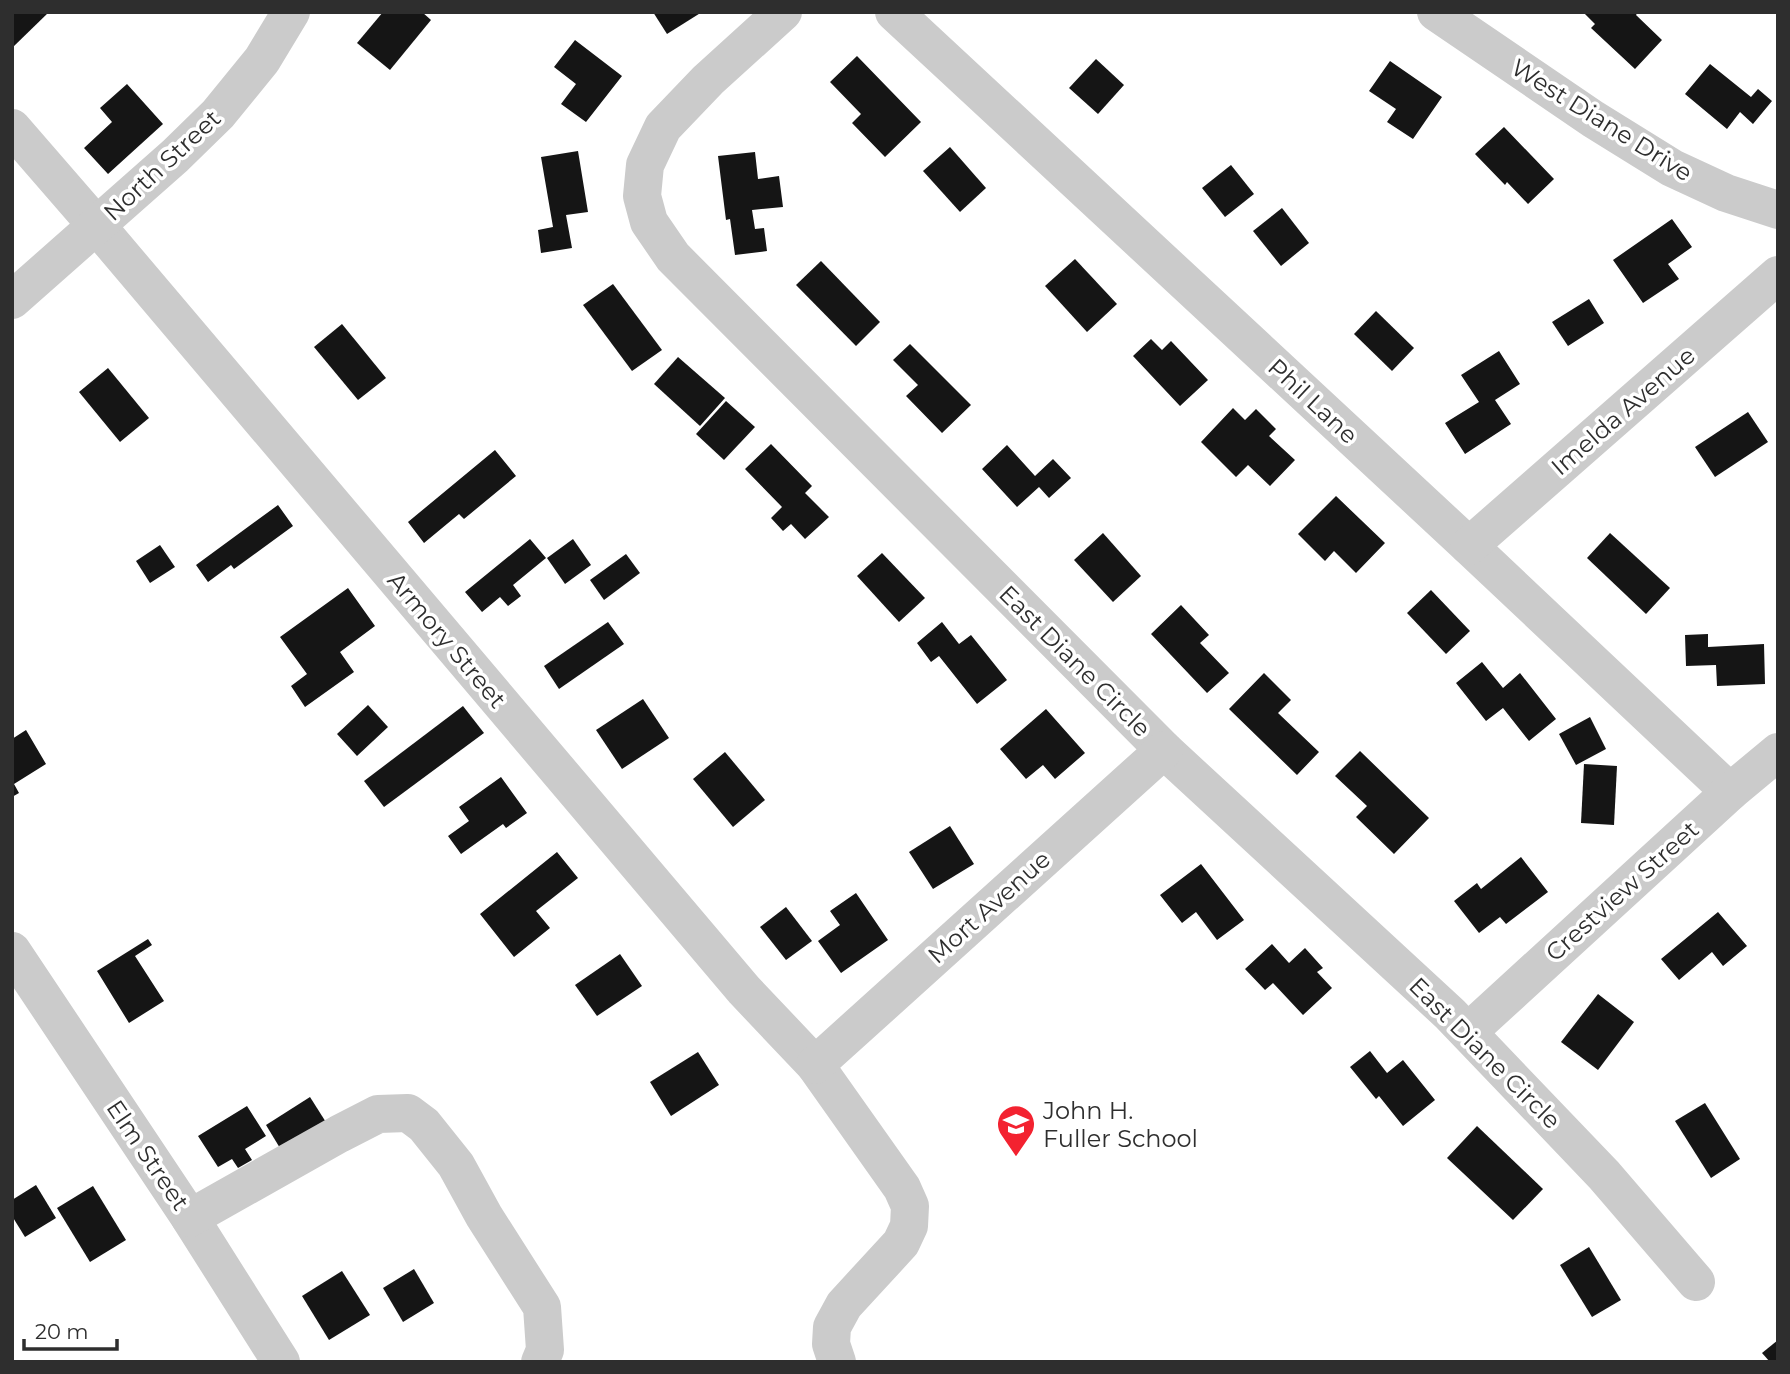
<svg xmlns="http://www.w3.org/2000/svg" width="1790" height="1374" viewBox="0 0 1790 1374" font-family="Montserrat,sans-serif">
<rect width="100%" height="100%" fill="#fff"/>
<g fill="#151515">
<path d="M12,12H49L12,48Z"/>
<path d="M383,12H422L431,20L390,70L357,43Z"/>
<path d="M653,12H702L667,34Z"/>
<path d="M1583,12H1638L1636,15L1662,40L1635,69L1591,28L1595,24Z"/>
<path d="M575,40L622,76L586,122L561,104L576,84L554,67Z"/>
<path d="M857,56L921,122L885,157L852,123L861,114L830,82Z"/>
<path d="M1096,59L1124,85L1098,114L1069,88Z"/>
<path d="M1390,61L1442,97L1413,139L1387,122L1396,109L1369,91Z"/>
<path d="M1710,64L1751,97L1758,89L1772,101L1753,124L1740,112L1727,129L1685,94Z"/>
<path d="M127,84L163,124L108,174L84,148L112,122L100,108Z"/>
<path d="M1504,127L1554,179L1528,204L1507,182L1505,185L1475,154Z"/>
<path d="M950,147L986,188L960,212L923,171Z"/>
<path d="M578,151L588,212L566,215L572,248L541,253L538,230L553,227L541,157Z"/>
<path d="M755,152L758,179L779,176L783,207L752,210L755,229L764,228L767,251L735,255L730,219L726,220L718,156Z"/>
<path d="M1231,165L1254,194L1225,217L1202,188Z"/>
<path d="M1282,208L1309,243L1281,266L1253,231Z"/>
<path d="M1672,219L1692,247L1668,264L1679,279L1643,303L1613,260Z"/>
<path d="M1075,259L1117,304L1087,332L1045,286Z"/>
<path d="M821,261L880,322L856,346L796,285Z"/>
<path d="M613,284L662,350L632,371L583,305Z"/>
<path d="M1589,299L1604,323L1568,346L1552,322Z"/>
<path d="M1376,311L1414,348L1392,371L1354,334Z"/>
<path d="M342,324L386,378L358,400L314,347Z"/>
<path d="M1151,339L1162,350L1171,341L1208,380L1180,406L1133,356Z"/>
<path d="M910,344L971,405L942,433L906,396L918,385L893,360Z"/>
<path d="M1499,351L1520,384L1495,400L1511,424L1465,454L1445,423L1479,402L1461,375Z"/>
<path d="M678,357L725,398L700,426L654,384Z"/>
<path d="M108,368L149,418L120,442L79,392Z"/>
<path d="M726,401L755,427L724,460L696,434Z"/>
<path d="M1233,408L1245,420L1256,409L1276,429L1269,436L1295,460L1270,486L1248,465L1236,477L1201,442Z"/>
<path d="M1748,412L1768,442L1715,477L1695,447Z"/>
<path d="M771,444L812,486L805,493L829,517L805,539L791,524L783,531L771,518L782,507L745,469Z"/>
<path d="M1007,445L1035,476L1053,459L1071,478L1049,498L1039,487L1017,507L982,469Z"/>
<path d="M495,450L516,476L464,519L459,514L424,543L408,522Z"/>
<path d="M1336,496L1385,543L1356,573L1334,551L1325,561L1298,534Z"/>
<path d="M278,505L293,526L234,569L231,565L208,582L196,565Z"/>
<path d="M1103,533L1141,576L1113,602L1074,560Z"/>
<path d="M1610,533L1670,588L1646,614L1587,558Z"/>
<path d="M530,539L546,558L513,585L521,596L508,606L500,597L482,612L465,592Z"/>
<path d="M573,539L591,565L565,584L547,558Z"/>
<path d="M160,545L175,567L150,583L136,561Z"/>
<path d="M882,553L925,598L899,622L857,576Z"/>
<path d="M626,554L640,573L604,600L590,580Z"/>
<path d="M348,588L375,626L340,652L354,672L305,707L291,686L307,674L280,637Z"/>
<path d="M1431,590L1470,631L1446,654L1407,613Z"/>
<path d="M1181,605L1209,635L1200,643L1229,673L1207,693L1151,634Z"/>
<path d="M608,622L624,644L559,689L544,666Z"/>
<path d="M942,622L959,644L971,635L1007,680L977,704L939,656L931,662L917,643Z"/>
<path d="M1708,634V647L1764,644L1765,684L1717,686L1716,665L1686,666L1685,635Z"/>
<path d="M1482,662L1503,688L1520,673L1556,719L1529,741L1503,708L1486,721L1456,683Z"/>
<path d="M1264,673L1291,700L1278,713L1319,752L1297,775L1229,709Z"/>
<path d="M643,699L669,738L622,769L596,730Z"/>
<path d="M368,705L388,727L357,756L337,734Z"/>
<path d="M463,706L484,733L384,807L364,781Z"/>
<path d="M1046,709L1085,753L1055,779L1043,765L1026,779L1000,749Z"/>
<path d="M1590,717L1606,749L1576,765L1559,734Z"/>
<path d="M26,730L46,764L14,784L19,793L12,797V739Z"/>
<path d="M1360,751L1429,818L1394,854L1356,817L1367,806L1335,776Z"/>
<path d="M725,752L765,800L733,827L693,779Z"/>
<path d="M1584,764L1617,766L1614,825L1581,823Z"/>
<path d="M501,777L527,813L506,828L503,824L461,854L448,836L469,821L459,807Z"/>
<path d="M950,826L974,864L933,889L909,852Z"/>
<path d="M557,852L578,878L536,911L550,928L514,957L480,914Z"/>
<path d="M1521,857L1548,892L1506,924L1500,917L1479,933L1454,901L1477,883L1481,889Z"/>
<path d="M1201,864L1244,920L1217,940L1196,912L1182,923L1160,895Z"/>
<path d="M856,893L888,940L841,973L818,941L840,925L830,911Z"/>
<path d="M786,907L812,941L786,960L760,927Z"/>
<path d="M1718,912L1747,946L1723,966L1712,952L1679,980L1661,959Z"/>
<path d="M148,939L152,945L135,956L164,1001L129,1023L97,971Z"/>
<path d="M1272,944L1289,963L1305,948L1323,968L1317,972L1332,988L1303,1015L1273,983L1265,990L1245,969Z"/>
<path d="M620,954L642,986L597,1016L575,985Z"/>
<path d="M1598,994L1634,1022L1598,1070L1561,1042Z"/>
<path d="M1370,1051L1387,1073L1403,1060L1435,1100L1403,1126L1379,1096L1376,1099L1350,1067Z"/>
<path d="M698,1052L719,1085L671,1116L650,1082Z"/>
<path d="M310,1097L329,1127L286,1158L266,1125Z"/>
<path d="M1705,1103L1740,1159L1711,1178L1675,1121Z"/>
<path d="M247,1106L266,1136L245,1149L252,1160L238,1168L232,1159L218,1167L198,1136Z"/>
<path d="M1477,1126L1543,1189L1513,1220L1447,1158Z"/>
<path d="M36,1185L56,1218L25,1237L12,1216V1200Z"/>
<path d="M93,1186L126,1240L90,1262L57,1208Z"/>
<path d="M1589,1247L1621,1300L1592,1317L1560,1265Z"/>
<path d="M414,1269L434,1303L403,1322L383,1288Z"/>
<path d="M342,1271L370,1315L329,1340L302,1296Z"/>
<path d="M1778,1340V1362H1770L1762,1353Z"/>
</g>
<g fill="none" stroke-linecap="round" stroke-linejoin="round">
<g stroke="#cbcbcb" stroke-width="38">
<path d="M783,12L708,80L663,127L645,165L642,196L649,222L673,257L1164,750L1450,1014L1604,1175L1696,1282"/>
<path d="M894,12L1469,546L1730,792"/>
<path d="M1436,12L1593,119L1672,168L1726,193L1778,210"/>
<path d="M12,128L97,226L744,990L815,1065L902,1188L910,1206L909,1226L901,1243L844,1305L832,1327L831,1344L837,1362"/>
<path d="M12,300L175,156L218,114L262,60L291,12"/>
<path d="M1469,546L1778,275"/>
<path d="M12,951L190,1218L281,1362"/>
<path d="M1468,1032L1730,792L1778,752"/>
<path d="M815,1065L1164,750"/>
<path d="M190,1218L339,1134L378,1114L408,1113L424,1125L456,1165L484,1216L542,1307L545,1350L540,1362"/>
</g>
</g>
<defs>
<symbol id="school-pin" viewBox="-11 -11 22 30"><path d="M0 17L-7.5 6A9.5 9.5 0 1 1 7.5 6Z" fill="#f32230" stroke="#fff"/><path d="M0-5L7-2L0 1L-7-2ZM-4 1L0 2.5L4 1V4Q0 6-4 4Z" fill="#fff"/></symbol>
</defs>
<g fill-rule="evenodd">
<use href="#school-pin" x="994" y="1102" width="44" height="60"/>
</g>
<g text-anchor="middle" dominant-baseline="central" stroke-width="7" stroke-linejoin="round" paint-order="stroke">
<g font-size="24" fill="#2e2e2e" stroke="#fff">
<text transform="translate(1602 120) rotate(32)">West Diane Drive</text>
<text transform="translate(162 165) rotate(-43)">North Street</text>
<text transform="translate(1313 401) rotate(43)">Phil Lane</text>
<text transform="translate(1623 411) rotate(-41)">Imelda Avenue</text>
<text transform="translate(447 640) rotate(50)">Armory Street</text>
<text transform="translate(1075 661) rotate(45)">East Diane Circle</text>
<text transform="translate(1622 891) rotate(-42)">Crestview Street</text>
<text transform="translate(989 907) rotate(-42)">Mort Avenue</text>
<text transform="translate(1485 1053) rotate(45)">East Diane Circle</text>
<text transform="translate(148 1155) rotate(56)">Elm Street</text>
</g>
<g font-size="24" fill="#2e2e2e" stroke="#fff" text-anchor="start">
<text x="1043" y="1110">John H.<tspan x="1043" dy="28">Fuller School</tspan></text>
</g>
</g>
<rect width="1790" height="1374" fill="none" stroke="#2e2e2e" stroke-width="28"/>
<path d="M24 1339v10h93v-10" fill="none" stroke="#2e2e2e" stroke-width="3.5"/>
<text x="35" y="1339" font-size="21" fill="#2e2e2e" stroke="#ffffff" stroke-width="5" paint-order="stroke">20 m</text>
</svg>
